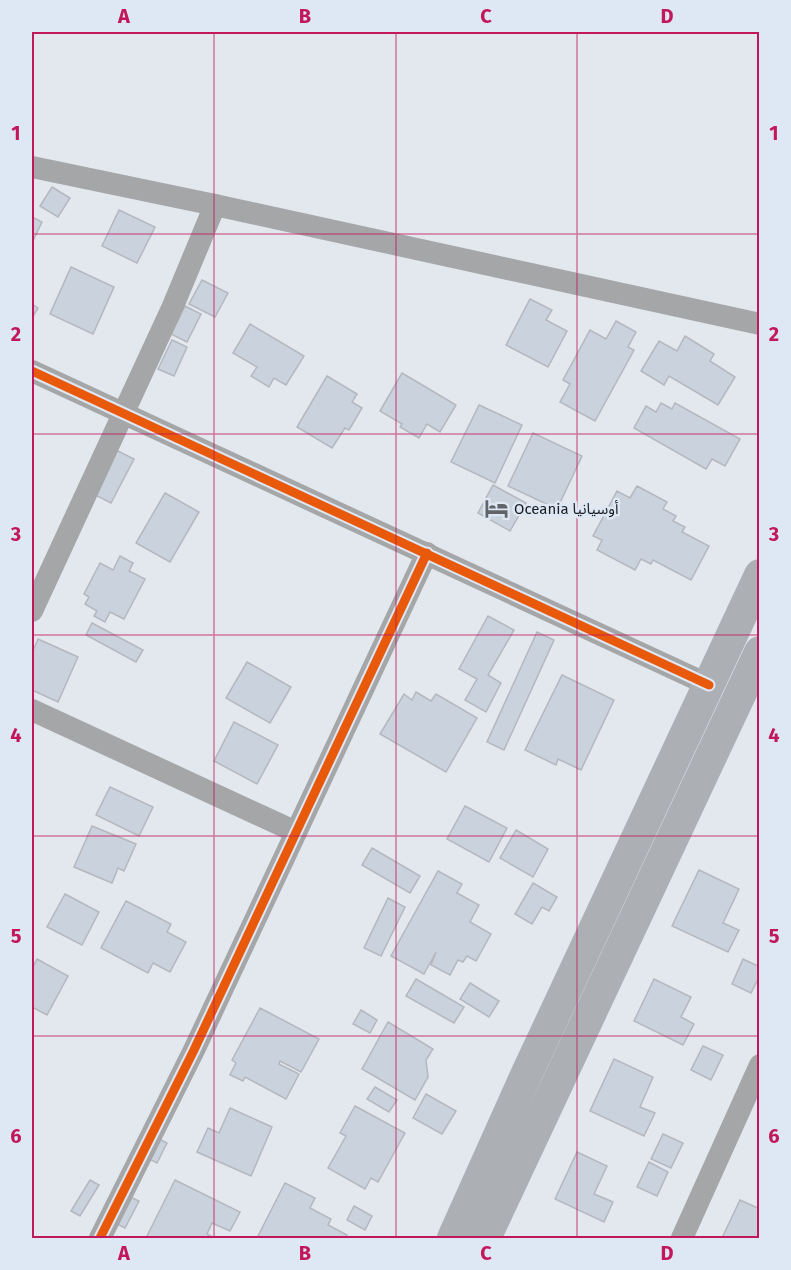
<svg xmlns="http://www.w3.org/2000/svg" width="791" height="1270" viewBox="0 0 791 1270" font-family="'Fira Sans','Noto Sans Arabic',sans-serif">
<rect width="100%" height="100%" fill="#e3e8ef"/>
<g fill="#cad2de" stroke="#b4b8be" stroke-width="1.5">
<path d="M52,187L70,198L58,217L40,206Z"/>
<path d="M119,210L155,227L137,263L102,246Z"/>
<path d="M32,217L42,222L32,243Z"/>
<path d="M71,267L114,287L93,334L50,314Z"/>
<path d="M202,280L228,293L215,317L189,304Z"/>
<path d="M530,299L552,310L546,320L567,331L548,367L506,345Z"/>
<path d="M32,304L38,308L32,318Z"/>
<path d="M185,306L201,314L187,342L171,334Z"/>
<path d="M616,321L636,332L628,347L634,350L595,421L560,402L570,384L563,380L590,330L606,339Z"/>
<path d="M250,324L304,356L286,385L274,378L269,387L251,376L257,367L233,353Z"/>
<path d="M685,336L714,354L710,361L735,377L718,405L669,376L664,385L641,371L659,341L677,351Z"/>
<path d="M172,340L187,347L174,376L158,369Z"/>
<path d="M402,373L456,405L440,432L427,424L419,438L400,427L402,424L380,411Z"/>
<path d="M327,376L357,394L352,402L362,408L349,430L345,428L332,448L297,427Z"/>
<path d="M661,403L672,409L675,403L740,439L725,466L712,459L706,469L634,428L646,406L656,412Z"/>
<path d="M479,405L522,425L495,483L451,462Z"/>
<path d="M533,433L582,456L557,509L508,486Z"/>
<path d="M112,448L134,459L111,503L91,493Z"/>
<path d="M493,485L526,503L510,531L478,513Z"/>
<path d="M637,486L667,502L663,509L676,516L673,521L685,527L682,532L709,546L691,580L653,560L651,564L641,559L635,570L597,550L602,540L593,536L617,491L630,498Z"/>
<path d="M165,493L199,512L170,562L136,543Z"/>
<path d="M120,556L133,563L129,571L145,579L124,619L110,612L105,622L94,616L97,611L85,604L89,597L84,594L100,563L113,570Z"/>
<path d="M488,616L514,630L488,675L501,683L486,712L465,700L477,679L459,669Z"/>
<path d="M92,623L143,650L136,662L86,635Z"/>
<path d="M537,632L554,640L504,750L487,742Z"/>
<path d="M38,639L78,657L58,702L32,690V653Z"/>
<path d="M247,662L291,687L270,723L226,698Z"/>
<path d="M562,675L614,700L581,770L558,759L556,765L525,750Z"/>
<path d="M416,692L431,701L436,694L477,718L446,772L380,734L404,694L412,700Z"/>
<path d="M234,722L278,745L257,784L214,761Z"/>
<path d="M110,787L153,807L139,836L96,815Z"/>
<path d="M465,806L507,828L489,862L447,839Z"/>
<path d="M92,826L136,844L124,871L118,868L112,883L74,867Z"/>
<path d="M516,830L548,849L533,877L500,858Z"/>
<path d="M372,848L420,876L410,893L362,865Z"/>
<path d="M699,870L739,889L723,923L739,930L728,952L672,926Z"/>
<path d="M438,871L462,884L457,893L479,905L470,922L491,934L476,961L467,956L463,962L458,960L450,975L431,965L436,952L424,974L391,956Z"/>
<path d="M533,883L557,897L549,911L542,907L532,924L515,914Z"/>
<path d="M65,894L99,912L82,945L47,927Z"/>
<path d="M388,898L405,907L381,956L364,948Z"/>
<path d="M126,901L171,924L167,932L186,942L170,972L153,963L148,973L101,948Z"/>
<path d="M37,959L68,976L47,1015L32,1007V969Z"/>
<path d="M743,959L760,967V975L751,993L732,984Z"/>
<path d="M416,979L464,1007L454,1023L406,996Z"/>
<path d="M654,979L691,997L681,1017L694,1024L683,1045L634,1021Z"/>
<path d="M470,983L499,1001L489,1017L460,999Z"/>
<path d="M260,1008L319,1039L301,1072L280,1061L279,1064L299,1074L286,1099L245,1077L243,1081L230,1075L236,1063L232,1060Z"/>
<path d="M361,1010L377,1020L370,1033L353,1024Z"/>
<path d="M388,1022L433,1049L426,1060L428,1077L415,1100L362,1069Z"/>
<path d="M703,1046L723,1055L711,1080L691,1070Z"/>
<path d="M614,1059L653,1077L640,1107L655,1113L644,1136L590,1111Z"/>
<path d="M375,1087L397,1100L389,1112L367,1099Z"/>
<path d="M426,1094L456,1111L442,1134L413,1118Z"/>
<path d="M355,1106L405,1133L378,1182L371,1178L365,1189L328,1168L346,1136L340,1133Z"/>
<path d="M230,1108L272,1127L251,1176L197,1152L208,1128L219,1133Z"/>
<path d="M663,1134L683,1143L671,1168L651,1159Z"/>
<path d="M157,1138L167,1143L157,1163L146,1157Z"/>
<path d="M577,1152L607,1166L594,1194L613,1202L604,1222L555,1199Z"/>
<path d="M649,1162L668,1172L657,1196L637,1187Z"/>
<path d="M90,1180L99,1185L80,1216L71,1211Z"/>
<path d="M175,1180L240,1212L230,1231L212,1223L207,1234L214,1238H146Z"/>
<path d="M285,1183L315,1198L310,1208L331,1219L328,1225L347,1235L345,1238H257Z"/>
<path d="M128,1196L139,1201L125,1228L115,1223Z"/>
<path d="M740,1200L760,1209V1238H722Z"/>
<path d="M354,1206L372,1216L365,1230L347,1220Z"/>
</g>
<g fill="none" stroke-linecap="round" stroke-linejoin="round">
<g stroke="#a4a6a8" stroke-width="22">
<path d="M32,167L215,205L760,324"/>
<path d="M32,371L709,685"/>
<path d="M32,611L173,306L215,205"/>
<path d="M32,710L296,832"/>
<path d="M100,1238L194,1050L427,553"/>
<path d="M682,1238L760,1065"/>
</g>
<g stroke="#acafb3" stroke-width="32">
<path d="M453,1238L527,1073L760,575"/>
<path d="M485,1238L760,652"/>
</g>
<defs>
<g id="cycleway">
<path d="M32,371L709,685"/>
<path d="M100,1238L194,1050L427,553"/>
</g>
</defs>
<use href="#cycleway" stroke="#dee7f4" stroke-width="13"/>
<use href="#cycleway" stroke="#e8590c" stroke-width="9"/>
</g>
<path fill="none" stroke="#c2185b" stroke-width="1.5" stroke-opacity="0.55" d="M214,32V1238M396,32V1238M577,32V1238M32,234H760M32,434H760M32,635H760M32,836H760M32,1036H760"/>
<defs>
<symbol id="hotel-bare" viewBox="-9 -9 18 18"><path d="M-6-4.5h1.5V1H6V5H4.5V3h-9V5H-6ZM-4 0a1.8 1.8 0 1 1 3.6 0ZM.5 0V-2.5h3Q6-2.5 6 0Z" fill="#60656a" stroke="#dee7f4" stroke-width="2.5" paint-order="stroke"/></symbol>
</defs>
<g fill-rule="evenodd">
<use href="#hotel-bare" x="480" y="492" width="33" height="33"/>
</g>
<g text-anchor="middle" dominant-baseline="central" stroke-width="5" stroke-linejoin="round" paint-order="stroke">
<g font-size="15" fill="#1a1e22" stroke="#dee7f4" text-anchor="start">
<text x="514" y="509">Oceania أوسيانيا</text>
</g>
</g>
<rect width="791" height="1270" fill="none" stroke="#dee7f4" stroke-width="66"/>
<rect x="33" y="33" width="725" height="1204" fill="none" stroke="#c2185b" stroke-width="2"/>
<g font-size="20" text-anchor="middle" font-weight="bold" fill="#c2185b">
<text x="124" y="23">A</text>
<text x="305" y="23">B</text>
<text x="486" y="23">C</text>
<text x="667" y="23">D</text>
<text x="16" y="140">1</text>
<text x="774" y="140">1</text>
<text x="16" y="341">2</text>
<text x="774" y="341">2</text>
<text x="16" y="541">3</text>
<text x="774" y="541">3</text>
<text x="16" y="742">4</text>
<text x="774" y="742">4</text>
<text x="16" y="943">5</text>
<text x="774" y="943">5</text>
<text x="16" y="1143">6</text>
<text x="774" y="1143">6</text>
<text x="124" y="1260">A</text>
<text x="305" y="1260">B</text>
<text x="486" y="1260">C</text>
<text x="667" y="1260">D</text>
</g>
</svg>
